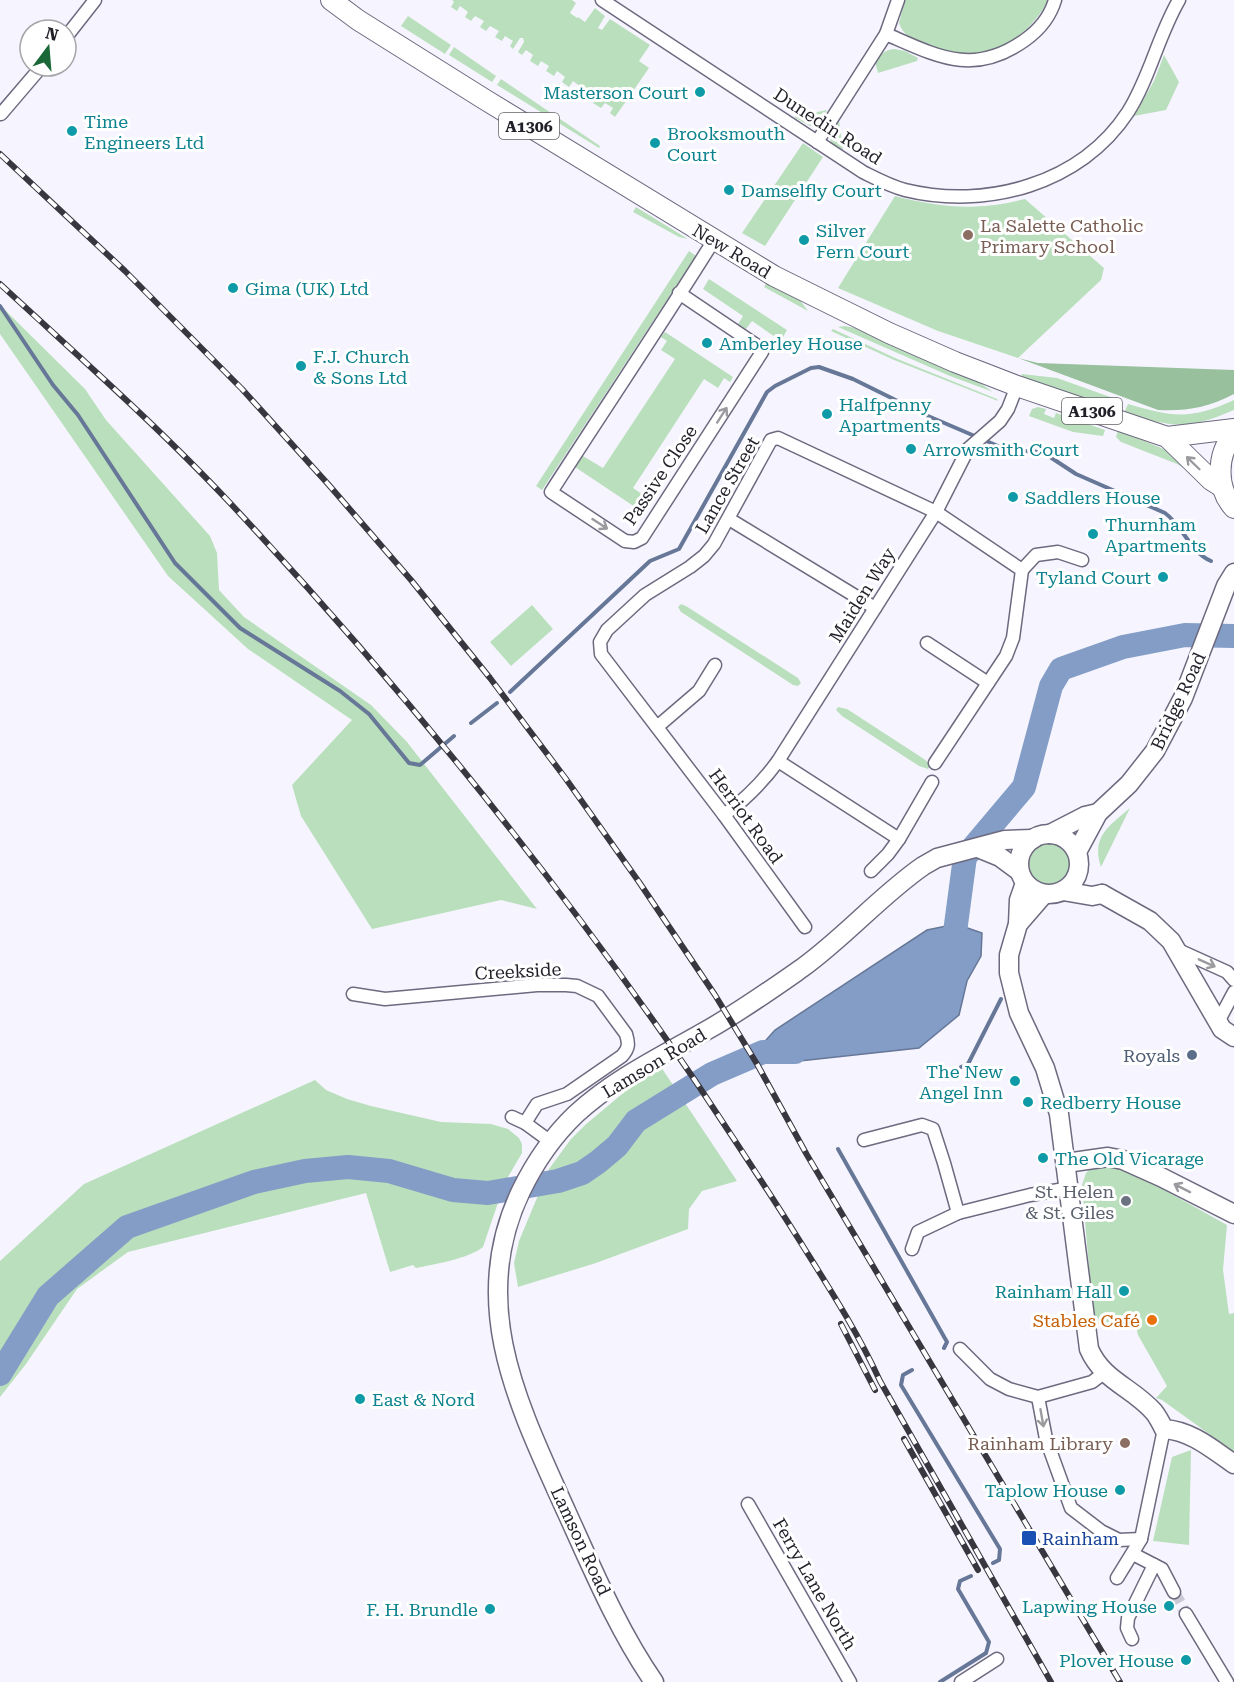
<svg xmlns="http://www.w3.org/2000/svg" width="1234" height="1682" viewBox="0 0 1234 1682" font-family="'Roboto Serif',serif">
<rect width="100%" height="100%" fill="#f6f5ff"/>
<g fill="#badfbd">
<path d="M452,0H572L576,3L570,13L577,18L578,17L585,22L595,8L605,16L598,28L602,30L610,19L650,45L639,61L649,68L615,117L610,113L613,108L605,103L601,108L593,103L597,97L589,92L585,97L578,92L581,87L573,81L569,87L562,82L565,77L557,71L554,76L546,71L549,66L541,61L538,66L530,61L533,55L526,50L522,55L518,52L524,42L523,38H520L513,49L510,46L513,41L505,36L502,41L495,37L499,31L490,26L486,31L480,27L484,21L475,16L471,21L465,17L468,12L460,6L457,11L451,7L454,2Z"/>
<path d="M905,0H1048C1034,29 1000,56 967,56C952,56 939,51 926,45C913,39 904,37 899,23Z"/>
<path d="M408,16L451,45L445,54L401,26Z"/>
<path d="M454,47L496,76L492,82L449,55Z"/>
<path d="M894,49L905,51L918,58L917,61L878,73L875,62C880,54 885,50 894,49Z"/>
<path d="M1164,55L1179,82L1166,110L1134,116L1154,81Z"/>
<path d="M501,79L600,146L599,148L497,85Z"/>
<path d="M827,110L822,120L810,126L794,117Z"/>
<path d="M836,119L839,121L843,150L831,143C829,133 831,128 836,119Z"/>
<path d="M803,143L823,157L765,246L742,233Z"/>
<path d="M895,196C942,208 977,211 1025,199L1104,268L1101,280L1018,358L938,331L838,288Z"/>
<path d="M636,207L688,239L679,237L633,212Z"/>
<path d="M689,251L696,256L542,490L536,486Z"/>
<path d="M709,279L787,330L781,341L752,321L746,329L744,328L742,330L737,326L743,316L703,289Z"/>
<path d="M767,282L799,299L808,311L764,287Z"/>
<path d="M0,305L85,389L106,420L210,536L217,553L219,590L244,617L371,705L407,742L537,909L501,900L372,929L301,816L292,785L352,720L248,649L168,576L0,334Z"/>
<path d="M845,326L855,328L977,381L993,392L950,376L838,327Z"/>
<path d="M833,329L895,358L997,399L998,401L894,360L831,331Z"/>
<path d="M665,332L733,377L730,382L724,378L718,388L704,379L633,488L652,501L644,513L575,467L583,456L603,468L675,359L661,350L667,341L661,337Z"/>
<path d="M1022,374L1057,378L1116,399L1112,409L1021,377Z"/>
<path d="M1234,400V410C1185,431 1174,427 1124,413L1128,404C1172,417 1191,420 1234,400Z"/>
<path d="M1038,407L1046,409L1044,414L1054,418L1056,413L1105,430L1103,436L1073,432L1029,416L1032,409Z"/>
<path d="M1118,430L1166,450L1197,476L1177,464L1121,442L1116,437Z"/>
<path d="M681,604L686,606L798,678L801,683L798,686L793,685L681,612L678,607Z"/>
<path d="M532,605L553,629L511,666L490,642Z"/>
<path d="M838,707L847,709L924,759L931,765L928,769L919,766L842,716L836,710Z"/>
<path d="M1130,808L1101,867C1091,836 1109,826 1130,808Z"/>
<circle cx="1049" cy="864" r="21"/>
<path d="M661,1067L737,1181L702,1191L689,1209L688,1229L596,1263L518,1287L514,1263L519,1241L549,1169L571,1139L585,1125L628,1089Z"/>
<path d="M315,1080L326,1090L347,1099L371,1106L441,1122L491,1124L508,1129L519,1138L522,1144V1153L505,1182L483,1247C468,1259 435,1264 416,1268L413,1265L390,1272L366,1193L128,1252L77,1289L26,1364L0,1397V1261L84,1184Z"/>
<path d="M1095,1164H1118L1227,1225L1223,1270L1229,1314L1234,1313V1452L1162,1400L1156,1398L1167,1386L1138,1335L1136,1327H1132L1131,1319L1096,1324L1090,1279L1082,1185L1086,1173Z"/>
<path d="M1191,1450L1189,1545L1153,1541L1172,1457Z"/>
</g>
<path fill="#99c09c" d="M1018,358L1038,363L1234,370V394C1207,408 1188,411 1158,410Z"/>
<path fill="#839dc6" stroke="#667797" stroke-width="1.5" d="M956,924L982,933L981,956L967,981L959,1015L919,1048L781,1063L758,1049L775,1030L927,930Z"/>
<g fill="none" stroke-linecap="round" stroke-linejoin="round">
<g stroke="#667797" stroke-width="4">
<path d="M0,306L53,385L78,415L175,563L240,628L340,691L369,714L409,763L420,765L454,736"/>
<path d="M510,692L650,561L679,549L767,392L775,386L811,368L819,367L853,379L928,416L1012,452L1033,451L1047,455L1076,474L1165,513C1183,526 1190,552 1211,561"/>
<path d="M471,723L497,703"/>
<path d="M961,1067L968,1064L1001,999"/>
<path d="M838,1149L947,1342L944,1348"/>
<path d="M912,1370L903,1375L901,1385L1000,1549L999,1560L993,1563"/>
<path d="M940,1682L986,1653L989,1642L958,1589L960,1581L971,1576"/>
</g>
<g stroke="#839dc6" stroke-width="24">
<path d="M941,951L955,932L965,857L1024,787L1051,686L1061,669L1123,647L1185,635L1234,636"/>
<path d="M0,1374L48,1296L127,1227L254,1182L305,1171L348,1167L389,1171L453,1190L488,1193L558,1181L582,1173L598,1162L617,1146L636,1121L712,1074L763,1052H795"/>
</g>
<path stroke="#cbcad4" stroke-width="12" stroke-dasharray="12 6" stroke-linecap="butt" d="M1174,1592L1186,1614"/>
<defs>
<g id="street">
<path d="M602,0L863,172C877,179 890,186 905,190C986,210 1081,184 1128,112C1150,77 1158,36 1179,0"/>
<path d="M886,34C937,56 973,77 1025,40C1039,30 1050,17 1055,0"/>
<path d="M66,37L95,0"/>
<path d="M1,114L42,66"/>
<path d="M817,142L886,34L898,0"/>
<path d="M679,293L759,347L762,352L642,538L634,542L625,541L551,492C605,408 661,325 714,240"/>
<path d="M729,519L875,608"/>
<path d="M1022,570L1036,555L1058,552L1082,560"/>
<path d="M927,643L988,683"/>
<path d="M657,727L699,691L715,665"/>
<path d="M778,761L899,839L932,782"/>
<path d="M724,815C746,799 762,783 778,761L936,512L968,449L1000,421L1008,409L1017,386"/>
<path d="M871,871L888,854L899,839"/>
<path d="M805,927L724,815L601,654L600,642L607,630L645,595L690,567L704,556L714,544L771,440L778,438L936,512L1022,570L1013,638L1006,656L935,763"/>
<path d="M1176,949L1227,972L1234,980"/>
<path d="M353,994L385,999L537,985H566L577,986L598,996L626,1034C629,1044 629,1048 622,1056L567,1094L537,1104L525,1123"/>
<path d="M1218,1022L1234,992"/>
<path d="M512,1117L525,1123L551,1142"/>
<path d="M864,1140L922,1125L933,1129L944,1163L958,1213"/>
<path d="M912,1249L918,1232L958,1213L1030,1195L1070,1188"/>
<path d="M960,1349L990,1379L1009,1389L1038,1397L1092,1382L1104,1373"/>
<path d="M1038,1397L1046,1439L1071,1508L1101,1531L1119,1540L1141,1539"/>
<path d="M748,1504L850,1682"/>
<path d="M1133,1554L1162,1569L1174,1592"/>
<path d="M1117,1578L1141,1539L1164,1429"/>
<path d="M1186,1614L1227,1682"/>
<path d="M1132,1639L1127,1628L1128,1618L1154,1565"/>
<path d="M961,1682L997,1659"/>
</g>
<g id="secondary">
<circle cx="1049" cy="864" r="30"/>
<path d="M1050,834L1085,816L1098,813"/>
<path d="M978,848L1000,857L1019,871"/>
<path d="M1077,852L1098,813L1129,784L1155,751L1183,698L1226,586L1234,573"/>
<path d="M1025,883L1019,900L1018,924L1009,955V973L1019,1013L1045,1068L1059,1114L1089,1349C1103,1381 1132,1387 1154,1412C1158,1417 1161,1423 1164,1429C1192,1431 1212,1449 1234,1464"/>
<path d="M1063,891L1092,896L1102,894"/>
<path d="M1102,894L1150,921L1171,941L1222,1029L1234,1037"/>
<path d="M1018,924L1044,894"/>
<path d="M1066,1163L1108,1157L1123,1160L1161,1177L1234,1214"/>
<path d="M654,1682C618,1630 593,1570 567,1513C520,1408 466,1305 521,1191C535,1162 553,1136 576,1114C615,1078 664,1055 709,1029C741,1011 772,989 802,968C845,937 880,896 923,866L937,858L1005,840L1033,839"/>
</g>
<g id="primary">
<path d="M331,0L358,20L484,99L774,276L889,333L955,362L1017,386L1167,437L1211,480L1222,487"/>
<path d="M1234,434C1216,455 1216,488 1234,508"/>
<path d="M1167,437L1234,429"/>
</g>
</defs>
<use href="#street" stroke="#6d697f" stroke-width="15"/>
<use href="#secondary" stroke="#6d697f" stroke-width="21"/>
<use href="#primary" stroke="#6d697f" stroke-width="22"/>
<use href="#street" stroke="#fff" stroke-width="12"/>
<use href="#secondary" stroke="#fff" stroke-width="18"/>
<use href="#primary" stroke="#fff" stroke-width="20"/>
<defs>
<g id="rail">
<path d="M0,154L125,271L242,389L328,484L411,580L490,678L566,779L639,882L715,995L757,1064L807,1155L1120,1682"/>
<path d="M0,284C78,356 158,426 231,504C399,684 555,876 694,1079C732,1136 770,1193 806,1251C833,1294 859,1335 880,1381L1051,1682"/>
<path d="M841,1324L875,1390"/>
<path d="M904,1439L978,1570"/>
</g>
</defs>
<use href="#rail" stroke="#38363f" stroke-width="6"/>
<use href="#rail" stroke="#fff" stroke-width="4" stroke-dasharray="11" stroke-linecap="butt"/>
</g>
<defs><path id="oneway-shaft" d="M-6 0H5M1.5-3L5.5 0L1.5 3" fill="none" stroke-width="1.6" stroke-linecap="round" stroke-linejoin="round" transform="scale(1.5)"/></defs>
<g stroke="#9b9a9e">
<use href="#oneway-shaft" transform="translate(722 415) rotate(-57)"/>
<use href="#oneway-shaft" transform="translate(1193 463) rotate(-136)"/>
<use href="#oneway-shaft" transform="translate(600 524) rotate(33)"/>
<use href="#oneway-shaft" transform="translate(1207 963) rotate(24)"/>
<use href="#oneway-shaft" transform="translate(1182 1188) rotate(-153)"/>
<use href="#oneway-shaft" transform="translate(1042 1418) rotate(80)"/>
</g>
<g fill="#0f9aa8" stroke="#fff" stroke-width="2">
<circle cx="700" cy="92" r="6"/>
<circle cx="72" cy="131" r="6"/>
<circle cx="655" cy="143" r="6"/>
<circle cx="729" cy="190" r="6"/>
<circle cx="804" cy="240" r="6"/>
<circle cx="233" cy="288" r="6"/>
<circle cx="707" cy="343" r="6"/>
<circle cx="301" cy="366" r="6"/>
<circle cx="827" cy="414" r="6"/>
<circle cx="911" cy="449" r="6"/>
<circle cx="1013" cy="497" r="6"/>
<circle cx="1093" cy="534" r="6"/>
<circle cx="1163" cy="577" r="6"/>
<circle cx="1015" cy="1081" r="6"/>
<circle cx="1028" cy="1102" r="6"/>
<circle cx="1043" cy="1158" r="6"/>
<circle cx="1124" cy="1291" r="6"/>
<circle cx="360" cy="1399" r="6"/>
<circle cx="1120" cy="1490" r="6"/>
<circle cx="1169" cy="1606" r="6"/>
<circle cx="490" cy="1609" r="6"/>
<circle cx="1186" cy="1660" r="6"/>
</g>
<g fill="#8d6e63" stroke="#fff" stroke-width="2">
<circle cx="968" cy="235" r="6"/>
<circle cx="1125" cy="1443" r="6"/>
</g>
<circle fill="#5c6f8a" stroke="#fff" stroke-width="2" cx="1192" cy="1055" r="6"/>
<circle fill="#6b7280" stroke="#fff" stroke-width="2" cx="1126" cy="1201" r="6"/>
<circle fill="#e8710a" stroke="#fff" stroke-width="2" cx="1152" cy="1320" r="6"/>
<rect fill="#1a4fb4" stroke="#fff" stroke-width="2" x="1021" y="1530" width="16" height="16" rx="3"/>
<g text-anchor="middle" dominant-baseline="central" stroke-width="6" stroke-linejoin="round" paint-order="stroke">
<g fill="#fff" stroke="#646268" stroke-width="1.5">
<rect x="499" y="113" width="60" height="26" rx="4.5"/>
<rect x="1062" y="398" width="60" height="26" rx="4.5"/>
</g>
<g font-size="16" font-weight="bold" fill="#211f28">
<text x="529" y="126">A1306</text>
<text x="1092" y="411">A1306</text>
</g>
<g font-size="18" fill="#0d838f" stroke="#fff" text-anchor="start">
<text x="688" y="92" text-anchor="end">Masterson Court</text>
<text x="84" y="121">Time<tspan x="84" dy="21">Engineers Ltd</tspan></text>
<text x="667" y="133">Brooksmouth<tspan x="667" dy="21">Court</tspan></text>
<text x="741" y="190">Damselfly Court</text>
<text x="816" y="230">Silver<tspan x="816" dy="21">Fern Court</tspan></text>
<text x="245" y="288">Gima (UK) Ltd</text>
<text x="719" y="343">Amberley House</text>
<text x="313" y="356">F.J. Church<tspan x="313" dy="21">&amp; Sons Ltd</tspan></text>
<text x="839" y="404">Halfpenny<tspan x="839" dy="21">Apartments</tspan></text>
<text x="923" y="449">Arrowsmith Court</text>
<text x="1025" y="497">Saddlers House</text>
<text x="1105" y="524">Thurnham<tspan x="1105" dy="21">Apartments</tspan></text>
<text x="1151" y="577" text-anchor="end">Tyland Court</text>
<text x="1003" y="1071" text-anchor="end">The New<tspan x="1003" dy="21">Angel Inn</tspan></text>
<text x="1040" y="1102">Redberry House</text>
<text x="1055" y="1158">The Old Vicarage</text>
<text x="1112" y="1291" text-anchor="end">Rainham Hall</text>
<text x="372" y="1399">East &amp; Nord</text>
<text x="1108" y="1490" text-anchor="end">Taplow House</text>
<text x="1157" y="1606" text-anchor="end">Lapwing House</text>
<text x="478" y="1609" text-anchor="end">F. H. Brundle</text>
<text x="1174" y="1660" text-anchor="end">Plover House</text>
</g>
<g font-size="18" fill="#211f28" stroke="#fff">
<text transform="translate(828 126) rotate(33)">Dunedin Road</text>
<text transform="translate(732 251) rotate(31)">New Road</text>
<text transform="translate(660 475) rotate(-56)">Passive Close</text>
<text transform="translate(727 485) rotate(-60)">Lance Street</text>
<text transform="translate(862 595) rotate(-58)">Maiden Way</text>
<text transform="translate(1178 701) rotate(-65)">Bridge Road</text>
<text transform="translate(746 816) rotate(54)">Herriot Road</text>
<text transform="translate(518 971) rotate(-3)">Creekside</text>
<text transform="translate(654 1063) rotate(-31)">Lamson Road</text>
<text transform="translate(581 1541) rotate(65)">Lamson Road</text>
<text transform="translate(815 1584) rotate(60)">Ferry Lane North</text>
</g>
<g font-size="18" fill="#785e54" stroke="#fff" text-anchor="start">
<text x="980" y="225">La Salette Catholic<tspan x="980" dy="21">Primary School</tspan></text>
<text x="1113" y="1443" text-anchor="end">Rainham Library</text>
</g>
<g font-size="18" fill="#4e5e75" stroke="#fff" text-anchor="end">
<text x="1180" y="1055">Royals</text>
</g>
<g font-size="18" fill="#5b616d" stroke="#fff" text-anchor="end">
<text x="1114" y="1191">St. Helen<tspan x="1114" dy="21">&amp; St. Giles</tspan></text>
</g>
<g font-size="18" fill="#c56008" stroke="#fff" text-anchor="end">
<text x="1140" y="1320">Stables Café</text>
</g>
<g font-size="18" fill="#164399" stroke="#fff" text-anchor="start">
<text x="1042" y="1538">Rainham</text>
</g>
</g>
<g transform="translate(48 48) rotate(16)"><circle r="28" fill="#ffffff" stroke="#a6a5a9" stroke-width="1.5"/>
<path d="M0-4.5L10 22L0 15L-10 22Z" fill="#1a6838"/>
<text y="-9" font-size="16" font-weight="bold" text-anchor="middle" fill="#211f28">N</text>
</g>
</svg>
